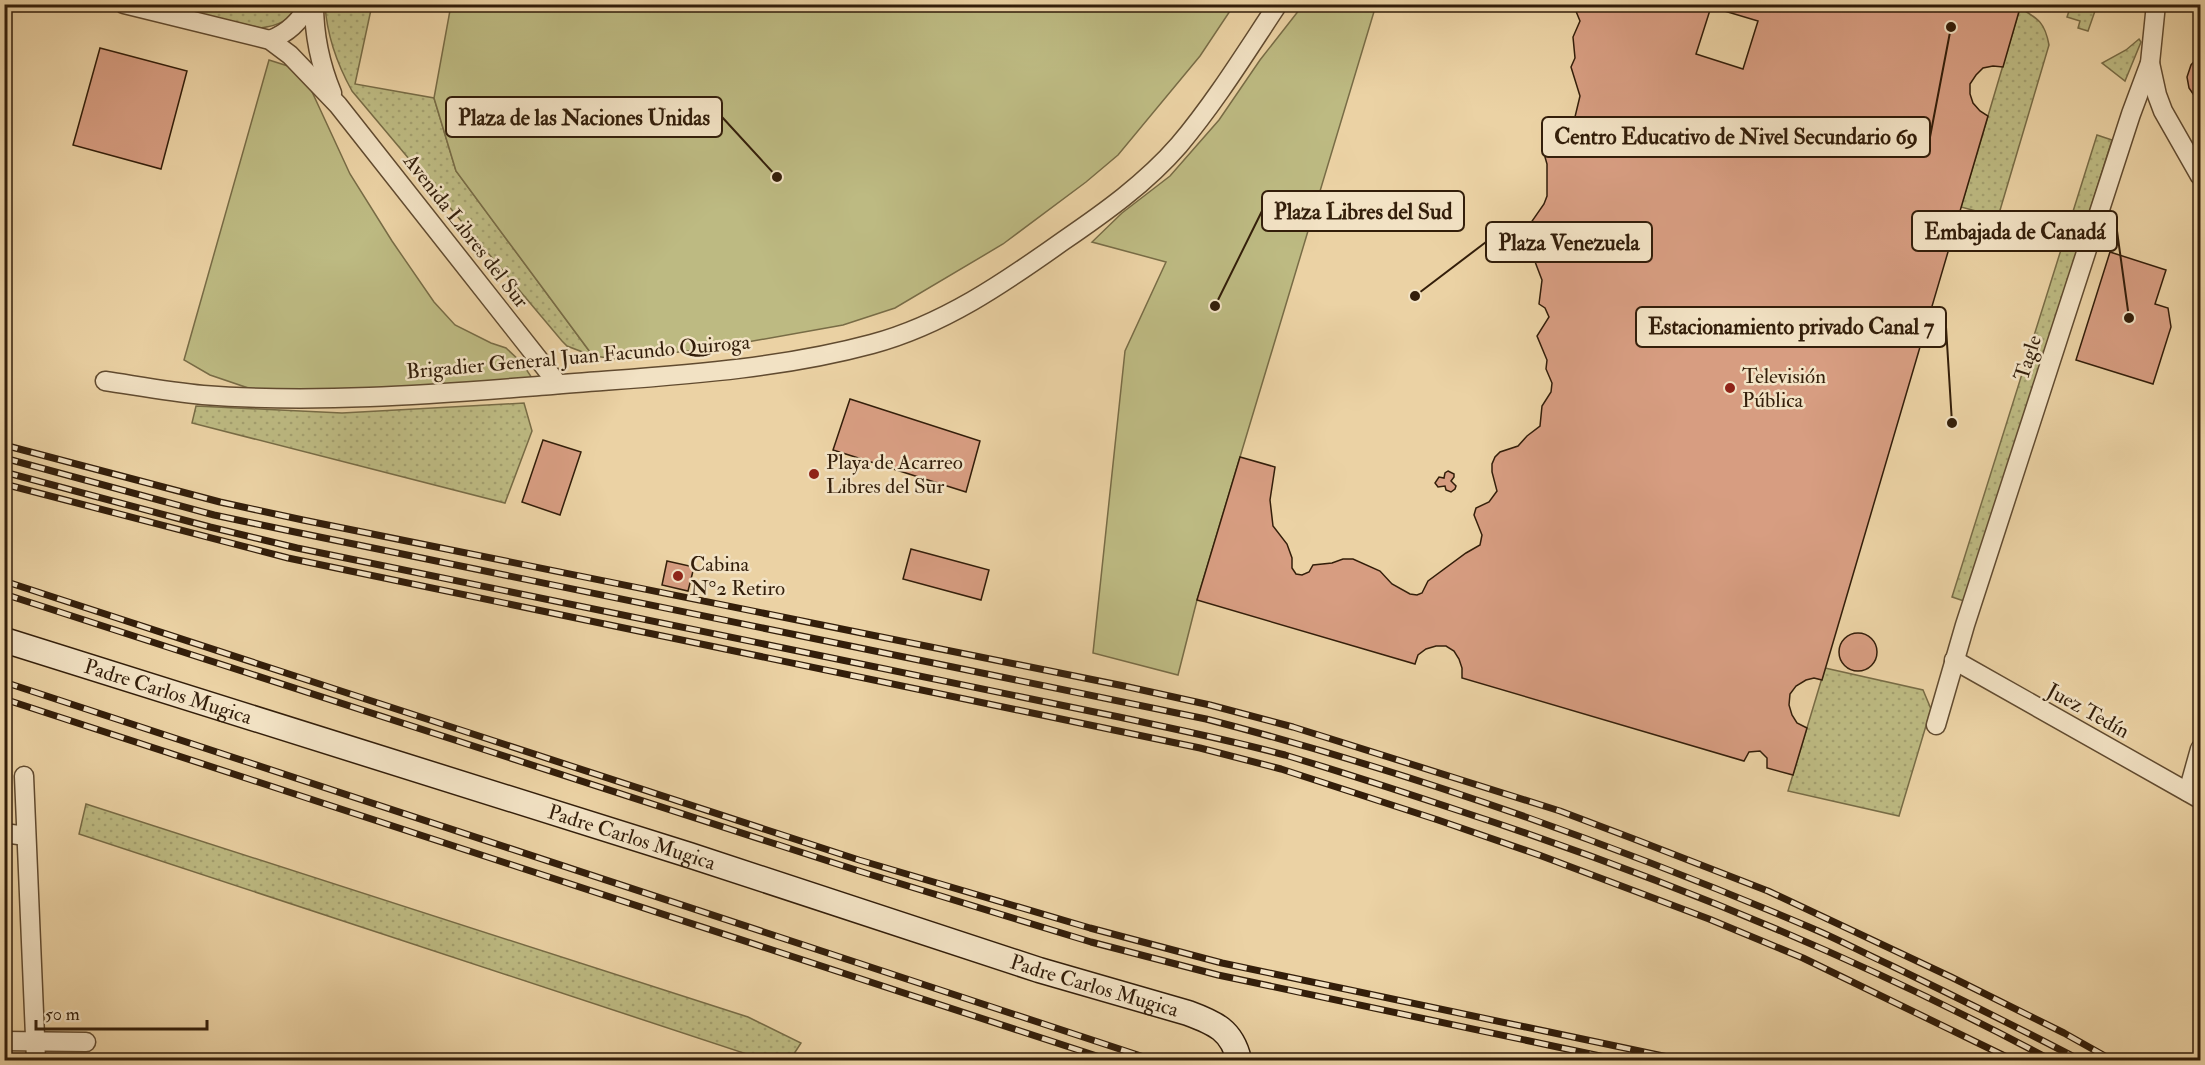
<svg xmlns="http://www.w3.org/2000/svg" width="2205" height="1065" viewBox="0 0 2205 1065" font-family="'IM FELL Double Pica',serif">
<defs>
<pattern id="grass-dots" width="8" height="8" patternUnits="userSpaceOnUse" patternTransform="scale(1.5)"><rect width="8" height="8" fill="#bdba82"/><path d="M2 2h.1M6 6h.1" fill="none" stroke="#a39f6f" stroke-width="1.8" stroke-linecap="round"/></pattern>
</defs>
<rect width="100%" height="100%" fill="#ebd2a4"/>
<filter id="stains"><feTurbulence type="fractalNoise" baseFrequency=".00333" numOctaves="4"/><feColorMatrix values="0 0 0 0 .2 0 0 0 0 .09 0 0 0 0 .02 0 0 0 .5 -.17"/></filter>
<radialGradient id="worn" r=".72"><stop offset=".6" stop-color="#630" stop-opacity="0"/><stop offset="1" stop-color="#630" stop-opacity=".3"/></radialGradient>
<g fill="url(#grass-dots)" stroke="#786c46" stroke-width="1.5">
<path d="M163,5H302C290,20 278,26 260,28Z"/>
<path d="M325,5H372L355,84L434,98L456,171L593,356L567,346L562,341L352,91C337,64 327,36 325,5Z"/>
<path d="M2071,5H2085V7L2095,11L2088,31L2078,28L2080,21L2067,17Z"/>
<path d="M2020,8C2039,19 2045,23 2049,45L1998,217L1961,207Z"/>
<path d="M2139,39L2141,42L2125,81L2102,63L2126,50Z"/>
<path d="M2097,135L2112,140L1967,602L1952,597Z"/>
<path d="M524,403L532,431L505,503L192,423L196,406L342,413Z"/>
<path d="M1825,668L1923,690L1931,709L1899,816L1788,791Z"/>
<path d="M86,804L748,1017L801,1043L790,1060H765L79,834Z"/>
</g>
<g fill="#bdba82" stroke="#786c46" stroke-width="1.5">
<path d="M451,5V4L1234,5L1200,56L1118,155L1086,182L1003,244L895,308L843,325L714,348L617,359L593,356L456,171L434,98Z"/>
<path d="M1303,5H1376L1197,600L1178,675L1093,653L1125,351L1166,262L1092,242L1122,213L1170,176L1219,120L1260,60Z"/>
<path d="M269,60L291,67L307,81L350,174L392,241L434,302L455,325L491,343L506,348L522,363L534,381L334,392L257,391L210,375L184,360Z"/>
</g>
<g fill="#d79d81" stroke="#331e0a" stroke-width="1.5" fill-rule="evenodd">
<path d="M1573,4H2008L2020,8L2003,67L1993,66L1983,68L1976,75L1970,84V94L1973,103L1980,111L1988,116L1822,680L1814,678L1806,680L1796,686L1790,694L1789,705L1792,715L1797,723L1807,728L1793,775L1767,768V758L1760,751L1749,752L1744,761L1462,678V668L1459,659L1454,651L1446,646H1436L1426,649L1418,655L1415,664L1197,600L1240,457L1275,467L1270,500L1273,526L1287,544L1292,558V568L1296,574L1302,575L1309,572L1313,565L1332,563L1343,559H1353L1380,571L1392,584L1410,594L1417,595L1422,593L1428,581L1466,553L1480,545L1482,535L1474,515L1476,508L1489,502L1497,491L1492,472V464L1495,457L1500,452L1518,446L1527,436L1540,426L1542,406L1551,392L1552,383L1546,369L1547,360L1537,336L1549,317L1545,308L1539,304L1542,280L1534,259L1533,249L1536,240L1530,224L1544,204L1547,196V164L1545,157L1556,148L1569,142L1580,96L1571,67L1575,58L1573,37L1580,21ZM1711,7L1758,21L1743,69L1696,54Z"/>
<path d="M100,48L187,71L161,169L73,145Z"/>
<path d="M2200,55V104L2189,88L2187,77L2191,65Z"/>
<path d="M2110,252L2166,270L2155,304L2168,308L2171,327L2153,384L2076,360Z"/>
<path d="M850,399L980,441L966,492L833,450Z"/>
<path d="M543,440L581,452L560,515L522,502Z"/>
<path d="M1448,471L1454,474V477L1451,481L1456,486L1455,489L1451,492L1446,490L1445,486L1438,487L1435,483L1439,477L1444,478L1445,473Z"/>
<path d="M911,549L989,570L981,600L903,579Z"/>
<path d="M667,561L694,567L688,591L662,585Z"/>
<circle cx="1858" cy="652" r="19"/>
</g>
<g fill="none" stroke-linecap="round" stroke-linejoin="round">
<defs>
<g id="street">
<path d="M124,4L270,40L290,55L338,105L558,384"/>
<path d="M314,4C314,35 320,64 332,93"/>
<path d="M270,40C288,33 300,22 309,4"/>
<path d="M2150,63L2157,95L2163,111L2200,176"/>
<path d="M105,381C138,386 170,392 203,395C319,404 436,394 552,385C659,376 768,372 872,344C943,325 1004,283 1063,241C1104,213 1146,183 1179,145C1216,101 1246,52 1278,4"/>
<path d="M1954,660L2200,799"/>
<path d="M1936,725L1965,625L2131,114L2150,63L2156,4"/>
<path d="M24,776L36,1060"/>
<path d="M2188,792L2200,749"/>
<path d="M4,833L26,836"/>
<path d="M4,1041L86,1042"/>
</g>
<g id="secondary">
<path id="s1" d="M4,640L689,855L1039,970L1188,1013C1215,1023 1232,1030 1239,1060"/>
</g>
</defs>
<use href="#street" stroke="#614b30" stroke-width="21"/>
<use href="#secondary" stroke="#331e0a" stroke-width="27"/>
<use href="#street" stroke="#f2e2c4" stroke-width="18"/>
<use href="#secondary" stroke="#f2e2c4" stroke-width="24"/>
<defs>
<g id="rail">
<path d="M4,445L220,502L303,520L1124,686L1210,705L1293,727L1560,811L1634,839L1768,891L1951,977L2064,1033L2112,1060"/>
<path d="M4,458L214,515L295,532L1206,719C1411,772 1613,844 1809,927C1836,938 1863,953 1890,965C1954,996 2017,1027 2080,1060"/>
<path d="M4,472L210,527L297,548L1119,717C1174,729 1230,740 1285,755C1345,773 1406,793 1466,813C1667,879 1864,960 2051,1060"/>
<path d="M4,484L288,558L1200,748L1281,769L1438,820L1539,855L1709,919L1803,958L2013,1060"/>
<path d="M4,581L859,860L1090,928L1222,963L1682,1060"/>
<path d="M4,594L859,871L1091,942L1218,975L1619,1060"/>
<path d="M4,682L1153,1060"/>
<path d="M4,699L1109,1060"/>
</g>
</defs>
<use href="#rail" stroke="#331e0a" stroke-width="7"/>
<use href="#rail" stroke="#f2e2c4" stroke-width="4.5" stroke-dasharray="14" stroke-linecap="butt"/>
</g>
<g fill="#8f2418" stroke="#f2e2c4" stroke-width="2">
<circle cx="1730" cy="388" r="6"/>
<circle cx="814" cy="474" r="6"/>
<circle cx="678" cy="576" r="6"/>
</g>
<g text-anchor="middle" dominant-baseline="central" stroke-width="5" stroke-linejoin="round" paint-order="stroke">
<g font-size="21" fill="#331e0a" stroke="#f2e2c4">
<text transform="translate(466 231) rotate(52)">Avenida Libres del Sur</text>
<text transform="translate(578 357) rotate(-5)">Brigadier General Juan Facundo Quiroga</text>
<text transform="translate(2028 358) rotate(-72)">Tagle</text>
<text stroke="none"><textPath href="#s1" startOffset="172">Padre Carlos Mugica</textPath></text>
<text transform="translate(2088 711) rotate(29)">Juez Tedín</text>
<text stroke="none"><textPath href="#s1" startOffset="658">Padre Carlos Mugica</textPath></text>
<text stroke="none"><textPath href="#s1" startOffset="1144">Padre Carlos Mugica</textPath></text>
</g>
<g font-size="21" fill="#331e0a" stroke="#f2e2c4" text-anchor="start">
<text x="1742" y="376">Televisión<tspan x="1742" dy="24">Pública</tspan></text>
<text x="826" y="462">Playa de Acarreo<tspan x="826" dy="24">Libres del Sur</tspan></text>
<text x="690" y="564">Cabina<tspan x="690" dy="24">N°2 Retiro</tspan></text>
</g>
</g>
<path fill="none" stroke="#331e0a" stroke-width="2" d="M777 177L722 117M1951 27L1930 137M1215 306L1262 211M2129 318L2117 231M1415 296L1486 242M1952 423L1946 327"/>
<g fill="#331e0a" stroke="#f2e2c4" stroke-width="2">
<circle cx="777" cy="177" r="6"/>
<circle cx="1951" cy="27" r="6"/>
<circle cx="1215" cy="306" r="6"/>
<circle cx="2129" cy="318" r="6"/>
<circle cx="1415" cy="296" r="6"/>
<circle cx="1952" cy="423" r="6"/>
</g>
<g fill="#f2e2c4" stroke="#331e0a" stroke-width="2">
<rect x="446" y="97" width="276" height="40" rx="6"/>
<rect x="1542" y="117" width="388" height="40" rx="6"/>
<rect x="1262" y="191" width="202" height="40" rx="6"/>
<rect x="1912" y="211" width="205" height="40" rx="6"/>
<rect x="1486" y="222" width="166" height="40" rx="6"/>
<rect x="1636" y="307" width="310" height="40" rx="6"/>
</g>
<g font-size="22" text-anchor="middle" font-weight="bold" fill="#331e0a">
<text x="584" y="125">Plaza de las Naciones Unidas</text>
<text x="1736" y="144">Centro Educativo de Nivel Secundario 69</text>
<text x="1363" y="219">Plaza Libres del Sud</text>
<text x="2015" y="239">Embajada de Canadá</text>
<text x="1569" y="250">Plaza Venezuela</text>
<text x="1791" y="334">Estacionamiento privado Canal 7</text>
</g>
<rect width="2205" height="1065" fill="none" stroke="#ebd2a4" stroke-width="24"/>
<rect x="6" y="6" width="2193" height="1053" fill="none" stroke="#331e0a" stroke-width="3"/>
<rect x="12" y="12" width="2181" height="1041" fill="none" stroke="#331e0a" stroke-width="1.5"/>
<path d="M36 1020v9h171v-9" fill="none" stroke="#331e0a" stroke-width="3"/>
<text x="45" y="1020" font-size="18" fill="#331e0a" stroke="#f2e2c4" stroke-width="4.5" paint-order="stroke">50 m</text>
<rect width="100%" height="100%" filter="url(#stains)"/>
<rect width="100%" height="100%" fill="url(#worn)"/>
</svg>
